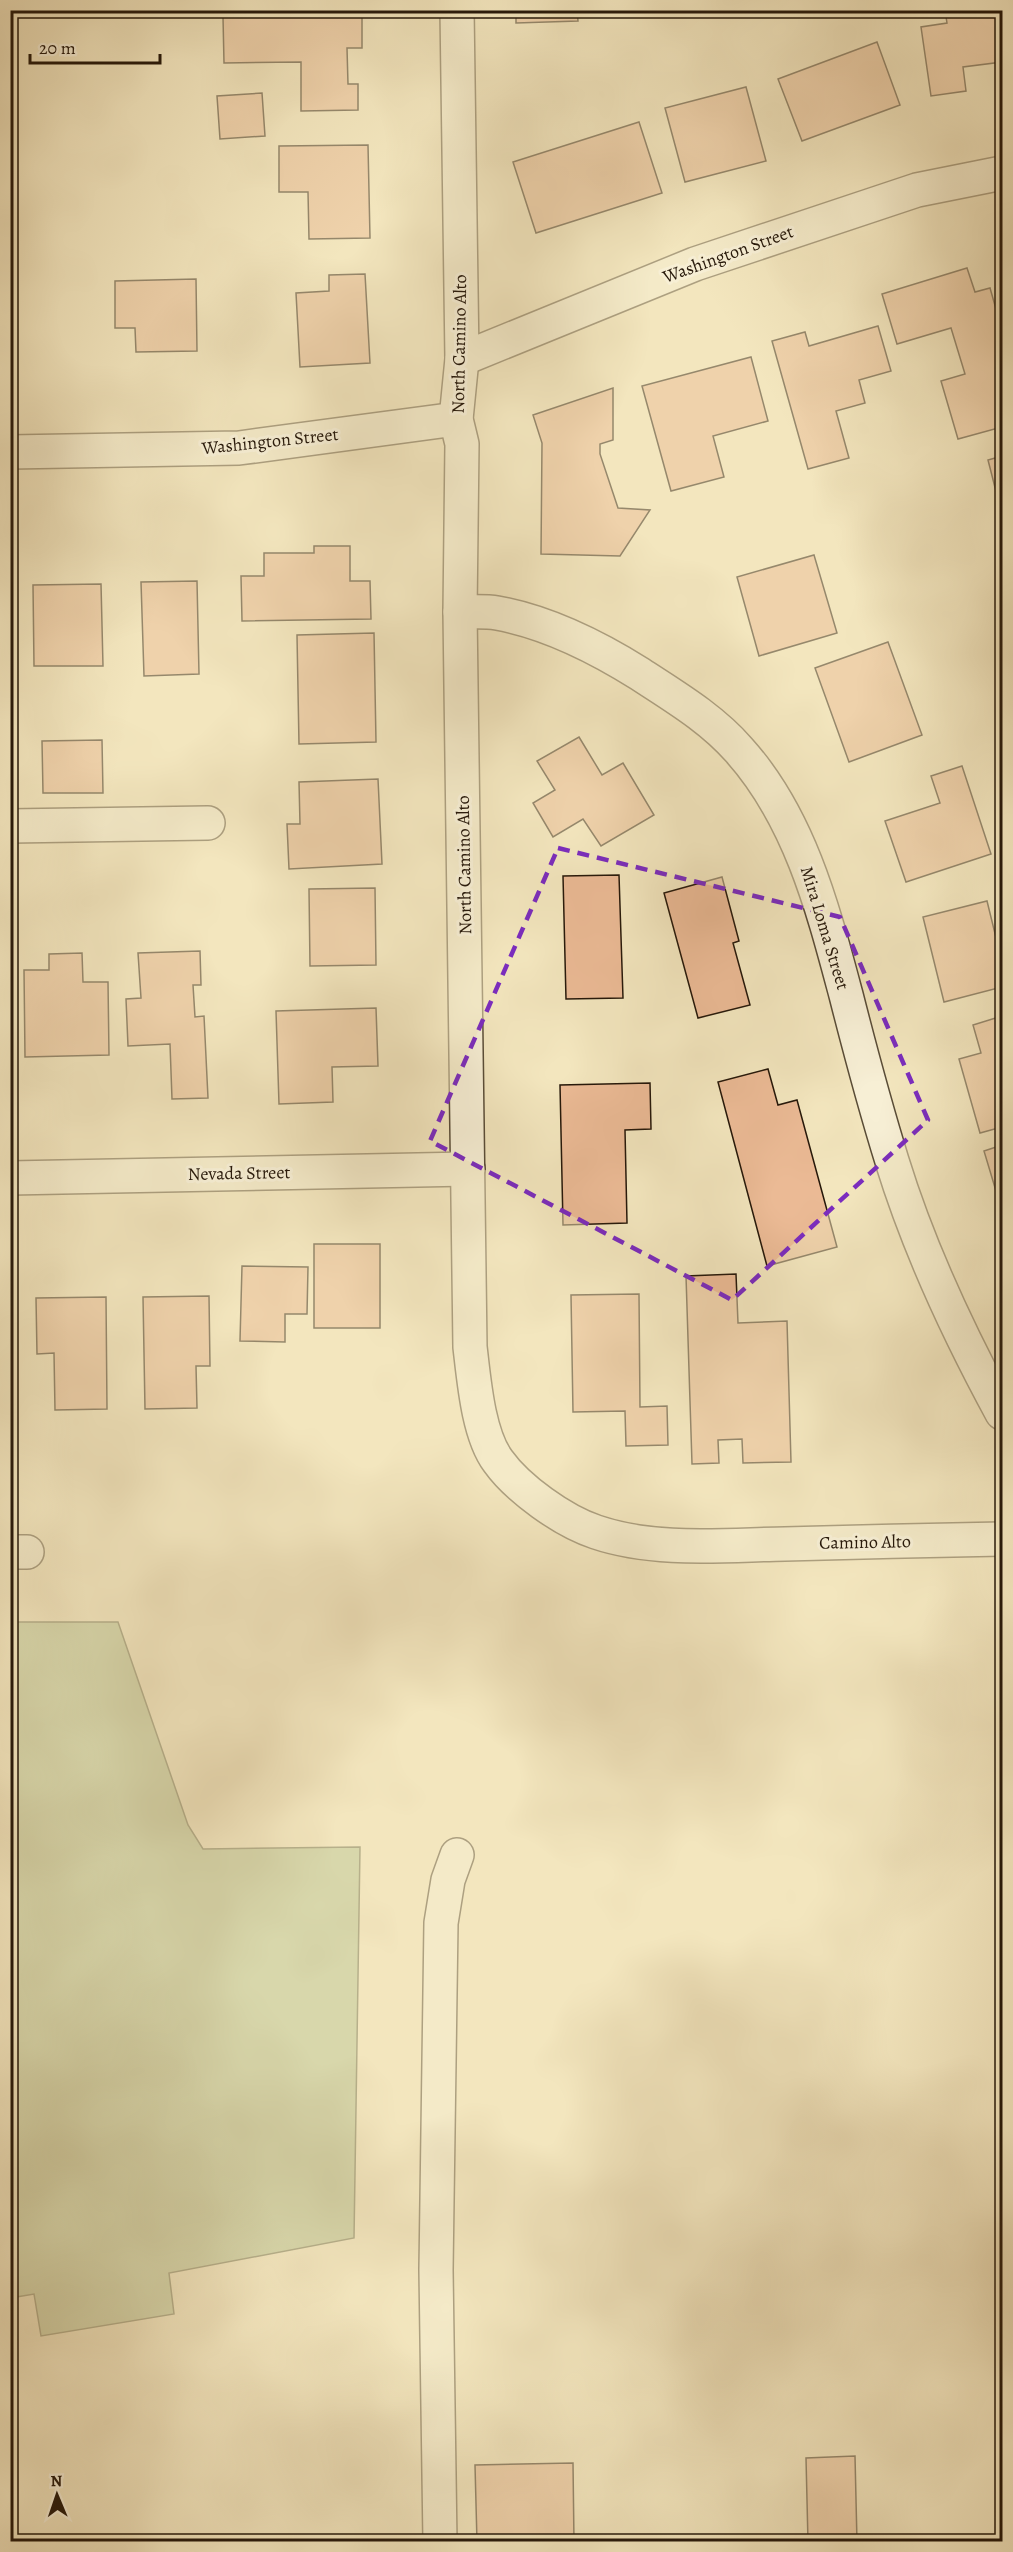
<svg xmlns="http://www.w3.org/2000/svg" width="1013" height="2552" viewBox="0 0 1013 2552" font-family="Alegreya,serif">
<rect width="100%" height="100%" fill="#f3e6be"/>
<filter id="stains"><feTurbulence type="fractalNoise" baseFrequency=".00333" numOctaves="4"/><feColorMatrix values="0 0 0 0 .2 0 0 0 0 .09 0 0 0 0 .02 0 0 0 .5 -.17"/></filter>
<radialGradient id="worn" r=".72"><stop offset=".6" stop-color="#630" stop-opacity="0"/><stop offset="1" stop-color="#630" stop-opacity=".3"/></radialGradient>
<path fill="#b8c694" stroke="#6f6f4f" stroke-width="1.5" d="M11,1622H118L188,1825L203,1849L360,1847L354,2238L169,2273L174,2314L41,2336L34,2294L10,2298Z"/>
<g fill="#ebba95" stroke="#26180a" stroke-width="1.5">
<path d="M516,10H577L578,21L516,23Z"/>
<path d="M945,10H997L1001,35H1002V62L963,67L966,91L931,96L921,27L947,23Z"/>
<path d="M362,16V48H347L348,84H358V110L301,111V62L224,63L223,17Z"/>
<path d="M877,42L900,105L802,141L778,79Z"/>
<path d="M746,87L766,161L685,182L665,108Z"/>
<path d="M262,93L265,136L220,139L217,96Z"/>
<path d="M639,122L662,193L536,233L513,162Z"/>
<path d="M368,145L370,238L309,239L308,192H279V146Z"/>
<path d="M967,268L975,292L990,288L1002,330V427L958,439L941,381L965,374L951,328L897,344L882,294Z"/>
<path d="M365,274L370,363L300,367L296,293L329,291V275Z"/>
<path d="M196,279L197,351L136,352L135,328H115V281Z"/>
<path d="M878,326L891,371L859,380L865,403L836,411L849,458L808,469L772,341L805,332L809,346Z"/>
<path d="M751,357L768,421L713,436L724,477L671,491L642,386Z"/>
<path d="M613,388V440L600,444V454L618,508L650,510L620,556L541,554L542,443L533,415Z"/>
<path d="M1002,456V515L988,460Z"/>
<path d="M314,546H350V581H370L371,619L242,621L241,576H264V553H314Z"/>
<path d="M814,555L837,633L759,656L737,577Z"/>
<path d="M197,581L199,674L144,676L141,582Z"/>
<path d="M101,584L103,666H34L33,585Z"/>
<path d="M374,633L376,742L299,744L297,635Z"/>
<path d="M888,642L922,735L849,762L815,668Z"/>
<path d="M579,737L602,775L623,763L654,815L601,846L583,819L553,837L533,803L555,790L537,761Z"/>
<path d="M102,740L103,793H43L42,741Z"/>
<path d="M962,766L991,854L906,882L885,821L940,803L931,776Z"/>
<path d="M378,779L382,864L289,869L287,824H300L299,782Z"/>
<path d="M619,875L623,998L566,999L563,876Z"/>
<path d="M722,877L739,941L733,943L750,1005L698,1018L664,893Z"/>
<path d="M375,888L376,965L310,966L309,889Z"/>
<path d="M987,901L1002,962V987L944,1002L923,917Z"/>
<path d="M200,951L201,985H193L195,1017L204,1016L208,1098L172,1099L170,1044L128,1046L126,999L141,998L138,953Z"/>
<path d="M82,953L83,982H108L109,1055L25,1057L24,970H49V954Z"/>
<path d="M376,1008L378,1066L332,1067L333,1102L279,1104L276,1011Z"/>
<path d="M1002,1016V1127L980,1133L959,1059L981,1053L973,1025Z"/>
<path d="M768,1069L778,1105L797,1100L837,1247L767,1266L718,1082Z"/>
<path d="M650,1083L651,1129L625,1130L627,1223L563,1225L560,1085Z"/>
<path d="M1002,1145V1211L984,1151Z"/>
<rect x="314" y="1244" width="66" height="84"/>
<path d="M242,1266L308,1267L307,1314H285V1342L240,1341Z"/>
<path d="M736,1274L738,1323L787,1321L791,1462L743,1463L742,1439L718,1440L719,1463L692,1464L686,1276Z"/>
<path d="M639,1294L640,1407L667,1406L668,1445L626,1446L625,1411L573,1412L571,1295Z"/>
<path d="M209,1296L210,1366H196L197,1408L145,1409L143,1297Z"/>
<path d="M106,1297L107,1409L55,1410L54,1353L37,1354L36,1298Z"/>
<path d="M855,2456L857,2542H808L806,2458Z"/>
<path d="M573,2463L574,2542H477L475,2465Z"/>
</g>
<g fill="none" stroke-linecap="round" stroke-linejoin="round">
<defs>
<g id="minor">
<path d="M457,10L462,359L456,419L462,444L460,612L470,1347C474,1380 478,1434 498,1461C518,1489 563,1521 596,1532C655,1552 723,1545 785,1544C857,1542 930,1540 1002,1539"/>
<path d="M462,359L695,264L917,190L1002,173"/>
<path d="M10,452L239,448L456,419"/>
<path d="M460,612C472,612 485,611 497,613C547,622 597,647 640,674C675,697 711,718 739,750C800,818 823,909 846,995C860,1050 875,1106 892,1161C919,1249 958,1332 1002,1413"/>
<path d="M10,826L208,823"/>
<path d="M10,1178L468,1169"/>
<path d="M10,1552H27"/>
<path d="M440,2542L436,2270L441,1923L448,1880L457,1855"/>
</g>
</defs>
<use href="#minor" stroke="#594c37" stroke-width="36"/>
<use href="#minor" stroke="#f7efd5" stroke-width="33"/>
</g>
<path d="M0 0H1013V2552H0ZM558,848L840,917L928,1120L732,1300L430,1141Z" fill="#f3e6be" fill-opacity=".55" fill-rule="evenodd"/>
<path fill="none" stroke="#7b2cbf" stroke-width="4.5" stroke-dasharray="12 8" stroke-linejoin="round" d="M558,848L840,917L928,1120L732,1300L430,1141Z"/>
<g text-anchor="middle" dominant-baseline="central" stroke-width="6" stroke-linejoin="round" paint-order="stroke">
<g font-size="18" fill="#26180a" stroke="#f7efd5">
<text transform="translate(728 254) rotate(-20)">Washington Street</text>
<text transform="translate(459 344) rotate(-89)">North Camino Alto</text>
<text transform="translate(270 441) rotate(-6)">Washington Street</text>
<text transform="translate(464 865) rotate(-91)">North Camino Alto</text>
<text transform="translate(825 928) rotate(73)">Mira Loma Street</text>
<text transform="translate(239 1173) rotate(-1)">Nevada Street</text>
<text transform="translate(865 1542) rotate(-1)">Camino Alto</text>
</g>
</g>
<rect width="1013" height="2552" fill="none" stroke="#f3e6be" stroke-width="36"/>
<rect x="12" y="12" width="989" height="2528" fill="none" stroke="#26180a" stroke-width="3"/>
<rect x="18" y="18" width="977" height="2516" fill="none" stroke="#26180a" stroke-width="1.5"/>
<g transform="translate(57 2495) rotate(358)" stroke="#f7efd5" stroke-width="4.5" paint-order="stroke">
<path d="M0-4.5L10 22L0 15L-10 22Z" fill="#26180a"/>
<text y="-9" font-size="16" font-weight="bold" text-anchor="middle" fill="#26180a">N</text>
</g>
<path d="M30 54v9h130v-9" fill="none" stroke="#26180a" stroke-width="3"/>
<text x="39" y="54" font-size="18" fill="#26180a" stroke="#f7efd5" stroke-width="4.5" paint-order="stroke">20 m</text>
<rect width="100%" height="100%" filter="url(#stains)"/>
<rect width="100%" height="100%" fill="url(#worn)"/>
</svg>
